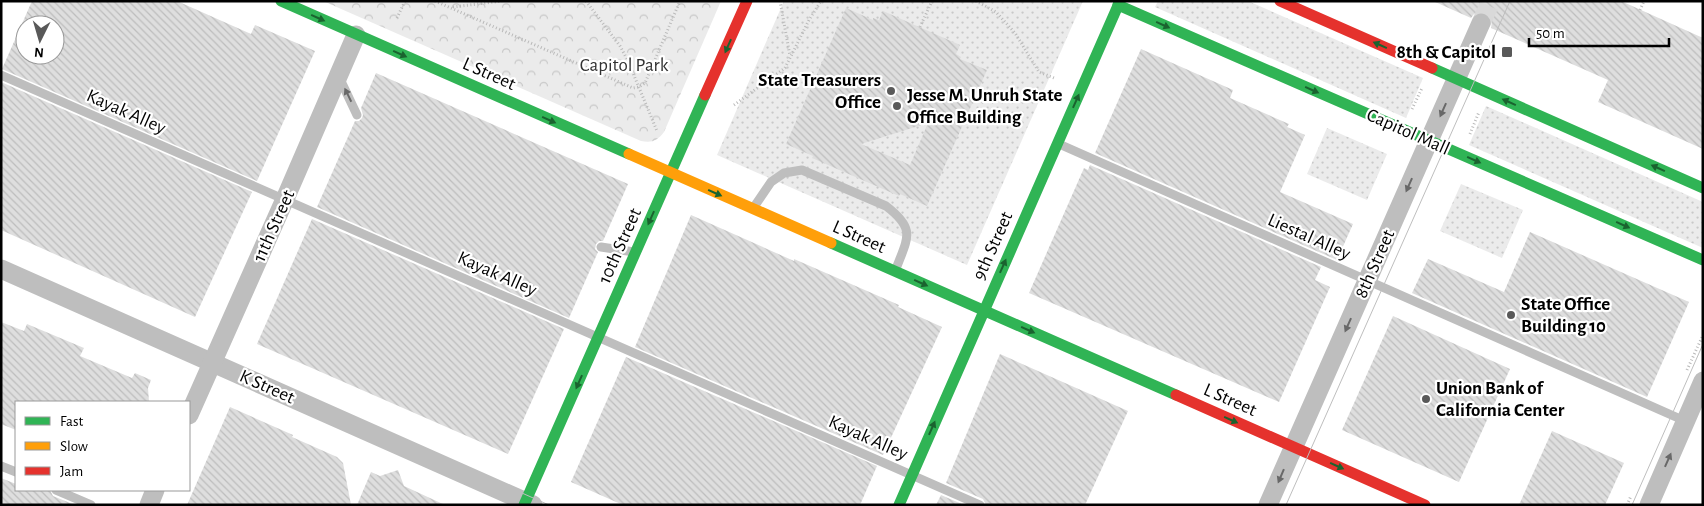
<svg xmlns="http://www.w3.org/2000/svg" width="1704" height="506" viewBox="0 0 1704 506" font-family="'Alegreya Sans',sans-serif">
<defs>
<pattern id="grass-dots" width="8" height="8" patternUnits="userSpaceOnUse" patternTransform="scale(1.25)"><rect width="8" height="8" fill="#ebebeb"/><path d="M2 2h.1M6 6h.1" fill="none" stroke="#c8c8c8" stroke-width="1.8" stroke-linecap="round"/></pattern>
<pattern id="park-crowns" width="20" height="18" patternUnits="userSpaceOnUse" patternTransform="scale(1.25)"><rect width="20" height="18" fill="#ebebeb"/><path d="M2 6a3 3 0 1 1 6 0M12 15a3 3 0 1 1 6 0" fill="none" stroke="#c8c8c8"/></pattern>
<pattern id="building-back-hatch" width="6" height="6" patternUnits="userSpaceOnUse" patternTransform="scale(1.25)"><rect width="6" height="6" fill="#dedede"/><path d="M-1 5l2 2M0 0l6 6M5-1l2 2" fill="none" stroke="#bdbdbd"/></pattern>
</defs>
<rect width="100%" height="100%" fill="#fff"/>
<g fill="url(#grass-dots)">
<path d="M784,1H1083L967,265L717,155Z"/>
<path d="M1158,1H1248L1423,78L1406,118L1155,7Z"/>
<path d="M1486,106L1703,202V248L1469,145Z"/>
<path d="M1327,128L1387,154L1367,200L1307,174Z"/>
<path d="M1461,184L1523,210L1502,258L1440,231Z"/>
</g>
<path fill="url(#park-crowns)" d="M323,1H721L664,132C657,141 652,143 641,141Z"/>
<g fill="url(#building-back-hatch)" fill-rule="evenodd">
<path d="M32,1H177L251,34L255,25L315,51L257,181L2,69ZM25,25H55V55H25Z"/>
<path d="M1433,1H1621L1703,38V149L1598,102L1608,80L1491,28L1492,21L1490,16L1486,13L1479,12L1474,14L1471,18Z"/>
<path d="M846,8L873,20V18L879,20L883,11L960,45L956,54L961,57L960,59L987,70L927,206L900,194L899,196L812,158L813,156L786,144ZM928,123L910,165L861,144Z"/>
<path d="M1141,49L1233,90L1230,98L1289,124L1287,127L1305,135L1280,192L1353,224L1337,260L1095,153Z"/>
<path d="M376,73L628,184L603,241H599L596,244L595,249L598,252L569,318L317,207L355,121H359L362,118L363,115L361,108Z"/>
<path d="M1,82L252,192L195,317L1,230Z"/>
<path d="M1090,165L1321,267L1315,280L1330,287L1279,402L1029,293L1084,168L1088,170Z"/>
<path d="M691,215L794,261V259L899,305L898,307L942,327L883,455L635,347Z"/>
<path d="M312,219L564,329L508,454L257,344Z"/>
<path d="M1530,232L1689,302L1647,397L1412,293L1428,259L1504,292Z"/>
<path d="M1393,316L1510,369L1459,482L1342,430Z"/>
<path d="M1,322L24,331L27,324L84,348L80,356L132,378L135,373L151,380L148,388L149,402H16V430L1,424Z"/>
<path d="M1000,354L1128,411L1085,505H986L983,499L946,483Z"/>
<path d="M626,357L877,466L860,505H623L571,482Z"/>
<path d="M230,407L293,435L292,437L337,457L343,463L351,505H187Z"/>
<path d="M1552,431L1624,463L1605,505H1519Z"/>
<path d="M398,470L404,486L445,505H357L371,472L380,476Z"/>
<path d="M1,478L16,484V490H50L53,496L75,505H1Z"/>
<path d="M941,495L964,505H936Z"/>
</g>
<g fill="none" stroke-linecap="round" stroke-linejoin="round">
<path stroke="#d9d9d9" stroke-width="19" stroke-dasharray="19 9" stroke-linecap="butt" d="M1481,23L1491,1"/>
<g stroke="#b9b9b9" stroke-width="3" stroke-dasharray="1 2.5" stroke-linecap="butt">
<path d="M435,1L633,88L639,87L645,83L680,1"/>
<path d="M586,1L620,46L628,61L657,131"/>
<path d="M780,1L790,56"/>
<path d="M976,1L996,12L1015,33L1039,72L1054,78"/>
<path d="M453,7L502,1"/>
<path d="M1640,10L1644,1"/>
<path d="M397,18L405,1"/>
<path d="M920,27L932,1"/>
<path d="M734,105L785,68L809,20L821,1"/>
<path d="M1412,109L1422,88"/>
<path d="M1470,134L1479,112"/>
<path d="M1687,370L1703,335"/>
<path d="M1627,505L1631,496"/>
</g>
<g stroke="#bebebe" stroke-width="9">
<path d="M1,75L980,505"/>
<path d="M339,77L357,115"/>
<path d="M1059,144L1685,421"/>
<path d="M754,207L771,182L784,173L802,170L886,206C916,229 908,237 896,269"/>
<path d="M601,247L634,252"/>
<path d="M1,466L16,472"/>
<path d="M56,490L91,505"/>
</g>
<g stroke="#bebebe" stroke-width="19">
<path d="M1,269L533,505"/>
<path d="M189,415L285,199L356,35"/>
<path d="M149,505L155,490"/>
<path d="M1268,505L1481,23"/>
<path d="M1649,505L1703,381"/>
</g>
<g stroke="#30b455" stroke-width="11">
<path d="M281,1L629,154"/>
<path d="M1118,5L1703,260"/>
<path d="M1432,68L1703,188"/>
<path d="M831,243L1176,395"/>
<path d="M524,505L705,95"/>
<path d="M899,505L1120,1"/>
</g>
<path stroke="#ff9f0a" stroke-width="11" d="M629,154L831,243"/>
<g stroke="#e5322d" stroke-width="11">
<path d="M1280,1L1432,68"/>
<path d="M705,95L747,1"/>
<path d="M1176,395L1425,505"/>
</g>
<g stroke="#bebebe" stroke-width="1">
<path d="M1,262L549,505"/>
<path d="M1,277L520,505"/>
<path d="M1286,505L1510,1"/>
<path d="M1632,505L1703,344"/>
</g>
</g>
<defs><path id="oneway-solid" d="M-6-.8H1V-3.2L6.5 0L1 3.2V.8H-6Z" transform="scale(1.25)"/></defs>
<g fill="#1a632f">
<use href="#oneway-solid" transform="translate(318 18) rotate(24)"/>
<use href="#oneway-solid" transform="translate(1163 25) rotate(24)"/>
<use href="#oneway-solid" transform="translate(1380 45) rotate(-156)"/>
<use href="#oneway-solid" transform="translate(728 46) rotate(114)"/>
<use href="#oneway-solid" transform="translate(400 54) rotate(24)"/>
<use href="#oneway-solid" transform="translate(1312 90) rotate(24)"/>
<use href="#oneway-solid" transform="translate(1076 101) rotate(-66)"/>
<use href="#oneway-solid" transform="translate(1509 102) rotate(-156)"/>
<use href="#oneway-solid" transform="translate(549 120) rotate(24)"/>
<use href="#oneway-solid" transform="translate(1474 160) rotate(24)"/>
<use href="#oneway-solid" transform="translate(1658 168) rotate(-156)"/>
<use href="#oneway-solid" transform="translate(715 193) rotate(24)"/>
<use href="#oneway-solid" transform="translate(651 218) rotate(114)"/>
<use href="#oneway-solid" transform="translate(1623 225) rotate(24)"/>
<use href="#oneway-solid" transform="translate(1003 266) rotate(-66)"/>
<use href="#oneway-solid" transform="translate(921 283) rotate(24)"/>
<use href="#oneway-solid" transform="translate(1028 330) rotate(24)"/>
<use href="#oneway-solid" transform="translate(579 382) rotate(114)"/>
<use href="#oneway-solid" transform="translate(1231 420) rotate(24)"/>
<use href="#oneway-solid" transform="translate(932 428) rotate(-66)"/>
<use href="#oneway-solid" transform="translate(1337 466) rotate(24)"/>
</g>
<g fill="#686868">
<use href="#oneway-solid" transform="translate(348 95) rotate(-116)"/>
<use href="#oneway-solid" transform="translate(1443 110) rotate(114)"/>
<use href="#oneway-solid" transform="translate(1409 185) rotate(114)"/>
<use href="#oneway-solid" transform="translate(1348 325) rotate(114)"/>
<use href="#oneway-solid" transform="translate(1668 460) rotate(-66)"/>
<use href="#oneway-solid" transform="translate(1281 476) rotate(113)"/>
</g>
<g fill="#595959" stroke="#fff" stroke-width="2">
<rect x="1501" y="46" width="12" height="12" rx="2.5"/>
<circle cx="891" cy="91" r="5"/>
<circle cx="897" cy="106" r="5"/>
<circle cx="1511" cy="315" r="5"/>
<circle cx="1426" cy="399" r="5"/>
</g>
<g text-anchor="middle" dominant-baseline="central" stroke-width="4.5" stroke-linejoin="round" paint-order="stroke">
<g font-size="19" font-weight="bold" fill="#000" stroke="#fff" text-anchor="start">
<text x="1496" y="52" text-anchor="end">8th &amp; Capitol</text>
<text x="881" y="80" text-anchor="end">State Treasurers<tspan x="881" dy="22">Office</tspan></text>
<text x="907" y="95">Jesse M. Unruh State<tspan x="907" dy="22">Office Building</tspan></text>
<text x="1521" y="304">State Office<tspan x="1521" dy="22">Building 10</tspan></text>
<text x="1436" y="388">Union Bank of<tspan x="1436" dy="22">California Center</tspan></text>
</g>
<g font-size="19" fill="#313131" stroke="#fff">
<text x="624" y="65">Capitol Park</text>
</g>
<g font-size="19" fill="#000" stroke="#fff">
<text transform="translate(489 74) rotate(24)">L Street</text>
<text transform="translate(126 112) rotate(24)">Kayak Alley</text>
<text transform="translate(1408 132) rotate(24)">Capitol Mall</text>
<text transform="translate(274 226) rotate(-66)">11th Street</text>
<text transform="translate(859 237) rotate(24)">L Street</text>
<text transform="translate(1309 237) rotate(24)">Liestal Alley</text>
<text transform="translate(620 246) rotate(-66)">10th Street</text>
<text transform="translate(993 246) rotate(-66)">9th Street</text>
<text transform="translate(1375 264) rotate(-66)">8th Street</text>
<text transform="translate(497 274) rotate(24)">Kayak Alley</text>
<text transform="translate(267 387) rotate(24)">K Street</text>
<text transform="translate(1230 400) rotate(24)">L Street</text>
<text transform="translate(868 438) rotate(24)">Kayak Alley</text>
</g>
</g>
<rect width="1704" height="506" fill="none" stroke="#000000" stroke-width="5"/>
<rect x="15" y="401" width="175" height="90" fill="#ffffff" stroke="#999999"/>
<rect x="25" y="417" width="25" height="8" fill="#30b455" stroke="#999999"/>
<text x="60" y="426" font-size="15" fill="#000000">Fast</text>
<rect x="25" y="442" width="25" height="8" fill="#ff9f0a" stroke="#999999"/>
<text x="60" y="451" font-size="15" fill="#000000">Slow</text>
<rect x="25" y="467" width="25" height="8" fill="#e5322d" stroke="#999999"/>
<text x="60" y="476" font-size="15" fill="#000000">Jam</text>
<g transform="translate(40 40) rotate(185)"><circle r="24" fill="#ffffff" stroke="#999999"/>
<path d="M0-4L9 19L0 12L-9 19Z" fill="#595959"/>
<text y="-8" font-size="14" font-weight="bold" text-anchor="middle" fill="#000000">N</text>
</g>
<path d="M1529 38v8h140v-8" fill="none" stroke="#000000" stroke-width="2.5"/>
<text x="1536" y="38" font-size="15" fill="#000000" stroke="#ffffff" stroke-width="4" paint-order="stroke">50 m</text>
</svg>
